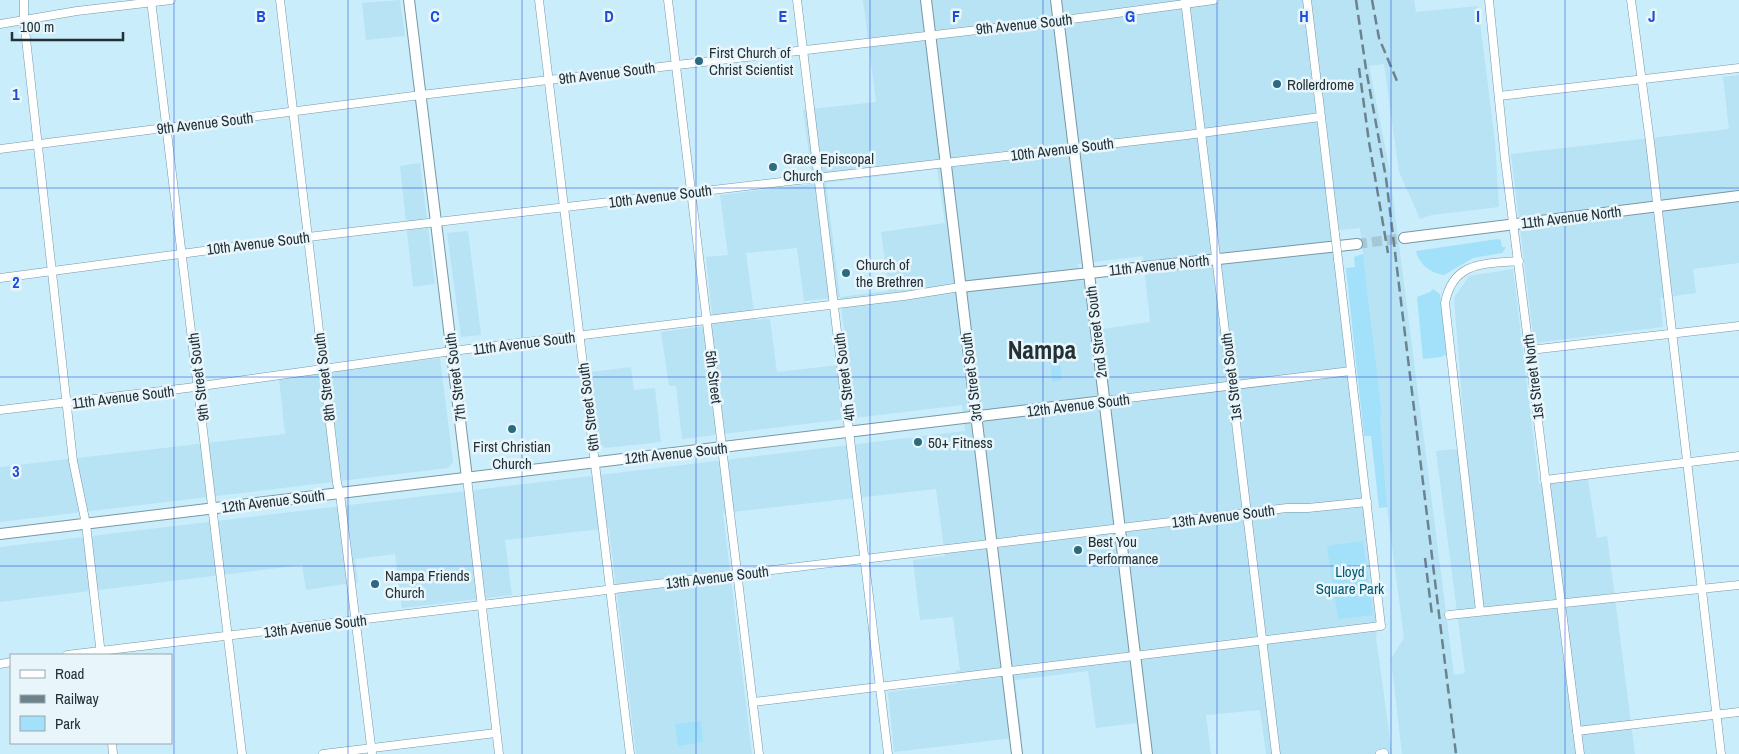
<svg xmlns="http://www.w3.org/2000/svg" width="1739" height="754" viewBox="0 0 1739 754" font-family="'Archivo Narrow',sans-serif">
<rect width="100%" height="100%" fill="#c9edfb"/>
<g fill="#b7e3f5" fill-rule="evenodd">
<path d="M400,0L405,36L366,40L362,3Z"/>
<path d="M863,0H1414L1416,12L1478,6L1495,142L1499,207L1432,215L1420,219L1399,172L1384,64L1369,66L1389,166L1454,675L1465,673L1436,451L1466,448L1454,298L1469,276L1513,269L1539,484L1588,479L1597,538L1607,536L1635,754H1402L1391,659L1404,638L1387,507L1380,415L1382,414L1360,228L1339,230L1317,55L1309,57L1379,621L1376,637L1392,754H1266L1260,710L1206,715L1211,754H1140L1137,723L1096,728L1088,671L1015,680L1022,737L894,752L888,692L956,684L955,671L960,670L953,617L920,620L913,560L945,556L936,489L723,513L752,754H636L609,528L505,540L512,595L402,608L395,554L355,559L358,582L306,590L302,565L0,602V547L965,431L962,405L682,439L676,386H669L661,332L713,325L706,257L728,255L720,195L813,184L803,110L876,102ZM937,169L945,223L881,232L889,291L840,297L826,183ZM797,248L804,301L840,297L848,364L777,372L770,319L755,320L746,253ZM1143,256L1150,322L1102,329L1097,284L1080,280L1078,264Z"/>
<path d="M1739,75V263L1693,269L1696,293L1660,298L1663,327L1534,343L1511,154L1729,129L1723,77Z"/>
<path d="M420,163L435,284L413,287L400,166Z"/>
<path d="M468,231L481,335L461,337L447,233Z"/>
<path d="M440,358L453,462L448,468L0,522V467L285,434L279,378Z"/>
<path d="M631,367L634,390L655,388L661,442L605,448L599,443L591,372Z"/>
</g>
<g fill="#a2e1f9">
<path d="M1498,239L1501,240L1502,247H1506L1502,253L1473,258L1444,275C1431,274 1418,263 1416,251Z"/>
<path d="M1363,254L1382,414L1380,415L1387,507L1379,508L1371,436H1364L1346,268L1355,267L1354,257Z"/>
<path d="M1433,289L1440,294L1447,354L1441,357L1423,359L1417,297L1430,292Z"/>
<path d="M1059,358L1062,380L1052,381L1050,359Z"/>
<path d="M1363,541L1373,615L1338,619L1327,546Z"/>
<path d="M701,721L703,742L678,746L675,724Z"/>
</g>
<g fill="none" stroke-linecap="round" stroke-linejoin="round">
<path stroke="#a8c7d4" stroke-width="10" stroke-dasharray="10 5" stroke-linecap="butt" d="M1357,244L1404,238"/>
<defs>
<g id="minor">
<path d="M24,0V21L73,461L86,524L101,655"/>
<path d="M151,0L242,754"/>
<path d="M280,0L337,483L340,494L372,754"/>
<path d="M539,0L630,754"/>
<path d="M668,0L759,754"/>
<path d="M797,0L888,754"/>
<path d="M1185,0L1276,754"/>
<path d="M1307,0L1335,234"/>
<path d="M1489,0L1505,159L1580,754"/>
<path d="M1631,0L1650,142L1721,754"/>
<path d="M0,24L77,11L171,0"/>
<path d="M1499,96L1739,68"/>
<path d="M0,149L421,95L1088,17L1214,0"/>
<path d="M0,278L308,237L1187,135L1320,117"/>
<path d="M1530,350L1739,326"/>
<path d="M1104,401L1351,371"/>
<path d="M0,410L187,388L452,351L904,296L960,287"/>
<path d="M467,478L499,754"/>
<path d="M1545,480L1739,456"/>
<path d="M1480,611L1445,303C1453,261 1484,264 1519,261"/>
<path d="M1449,615L1739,585"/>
<path d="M67,655L1287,508H1308L1367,502"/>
<path d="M0,664L11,662"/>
<path d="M753,702L1381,626L1338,259"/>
<path d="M1577,731L1739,712"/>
<path d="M112,743L113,754"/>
<path d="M323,754L496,733"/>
<path d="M1380,754L1384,753"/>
</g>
<g id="major">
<path d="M409,0L467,478"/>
<path d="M926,0L1017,754"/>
<path d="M1056,0L1147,754"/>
<path d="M1404,238L1739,196"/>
<path d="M960,287L1357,244"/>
<path d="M0,534L1104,401"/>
</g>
</defs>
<use href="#minor" stroke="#7798a5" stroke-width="9"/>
<use href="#major" stroke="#7798a5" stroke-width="12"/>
<use href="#minor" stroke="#fff" stroke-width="8"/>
<use href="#major" stroke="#fff" stroke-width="10"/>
<g stroke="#6c838d" stroke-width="2.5" stroke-dasharray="10 5" stroke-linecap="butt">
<path d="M1356,0L1366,69L1386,178L1456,754"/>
<path d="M1372,0L1379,38L1397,81"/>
<path d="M1359,68L1369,142L1388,253"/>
<path d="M1425,558L1432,615"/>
</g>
<defs>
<path id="minor-bridge" d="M1335,234L1338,259"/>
</defs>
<use href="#minor-bridge" stroke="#7798a5" stroke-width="9" stroke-linecap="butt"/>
<use href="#minor-bridge" stroke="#fff" stroke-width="8"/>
</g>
<path fill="none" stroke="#1d4ed8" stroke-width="1" stroke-opacity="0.55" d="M174,0V754M348,0V754M522,0V754M696,0V754M870,0V754M1043,0V754M1217,0V754M1391,0V754M1565,0V754M0,188H1739M0,377H1739M0,566H1739"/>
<g fill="#2c6a80" stroke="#e8f6fc" stroke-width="2">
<circle cx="699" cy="61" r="5"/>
<circle cx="1277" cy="84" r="5"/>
<circle cx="773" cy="167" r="5"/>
<circle cx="846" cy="273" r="5"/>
<circle cx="512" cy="429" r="5"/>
<circle cx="918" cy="442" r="5"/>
<circle cx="1078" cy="550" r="5"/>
<circle cx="375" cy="584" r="5"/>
</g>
<g text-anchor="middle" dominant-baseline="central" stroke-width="5" stroke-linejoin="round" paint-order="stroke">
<g font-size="15" fill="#233036" stroke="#e8f6fc">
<text transform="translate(1024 24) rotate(-6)">9th Avenue South</text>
<text transform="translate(607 73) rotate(-7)">9th Avenue South</text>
<text transform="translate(205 123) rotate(-7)">9th Avenue South</text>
<text transform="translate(1062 149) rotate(-7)">10th Avenue South</text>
<text transform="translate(660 196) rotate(-7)">10th Avenue South</text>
<text transform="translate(1571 217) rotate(-7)">11th Avenue North</text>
<text transform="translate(258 243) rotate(-7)">10th Avenue South</text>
<text transform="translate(1159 265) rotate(-6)">11th Avenue North</text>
<text transform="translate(1096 332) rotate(-97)">2nd Street South</text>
<text transform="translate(524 343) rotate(-7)">11th Avenue South</text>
<text transform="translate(198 377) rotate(-97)">9th Street South</text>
<text transform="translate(324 377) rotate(-97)">8th Street South</text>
<text transform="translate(455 377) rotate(-97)">7th Street South</text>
<text transform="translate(714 377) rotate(83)">5th Street</text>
<text transform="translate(844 377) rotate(-97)">4th Street South</text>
<text transform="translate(971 377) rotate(-97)">3rd Street South</text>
<text transform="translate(1231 377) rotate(-97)">1st Street South</text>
<text transform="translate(1533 377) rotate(-97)">1st Street North</text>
<text transform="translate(123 397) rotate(-7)">11th Avenue South</text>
<text transform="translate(1078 405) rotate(-7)">12th Avenue South</text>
<text transform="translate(588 407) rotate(-97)">6th Street South</text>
<text transform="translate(676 453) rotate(-6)">12th Avenue South</text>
<text transform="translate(273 501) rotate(-7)">12th Avenue South</text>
<text transform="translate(1223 516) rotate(-7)">13th Avenue South</text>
<text transform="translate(717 577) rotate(-7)">13th Avenue South</text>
<text transform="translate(315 626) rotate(-7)">13th Avenue South</text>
</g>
<g font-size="15" fill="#233036" stroke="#e8f6fc" text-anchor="start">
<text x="709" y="52">First Church of<tspan x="709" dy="17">Christ Scientist</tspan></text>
<text x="1287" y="84">Rollerdrome</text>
<text x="783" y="158">Grace Episcopal<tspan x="783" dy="17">Church</tspan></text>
<text x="856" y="264">Church of<tspan x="856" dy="17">the Brethren</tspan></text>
<text x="928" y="442">50+ Fitness</text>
<text x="512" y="446" text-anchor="middle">First Christian<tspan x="512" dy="17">Church</tspan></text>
<text x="1088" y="541">Best You<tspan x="1088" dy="17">Performance</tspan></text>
<text x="385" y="575">Nampa Friends<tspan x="385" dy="17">Church</tspan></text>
</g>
<g font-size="15" fill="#005a72" stroke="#e8f6fc">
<text x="1350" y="571">Lloyd<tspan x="1350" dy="17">Square Park</tspan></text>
</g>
<g font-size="25" font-weight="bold" fill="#233036" stroke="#e8f6fc">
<text x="1042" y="350">Nampa</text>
</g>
</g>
<g font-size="16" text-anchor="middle" font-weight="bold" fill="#1d4ed8" stroke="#e8f6fc" stroke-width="5" stroke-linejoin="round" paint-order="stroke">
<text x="261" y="22">B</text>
<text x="435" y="22">C</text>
<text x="609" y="22">D</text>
<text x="783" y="22">E</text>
<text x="956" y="22">F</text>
<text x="1130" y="22">G</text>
<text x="1304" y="22">H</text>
<text x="1478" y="22">I</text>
<text x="1652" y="22">J</text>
<text x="16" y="100">1</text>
<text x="16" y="288">2</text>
<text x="16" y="477">3</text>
</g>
<rect x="10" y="654" width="162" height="90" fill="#e8f6fc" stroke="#99a7ad"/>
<rect x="20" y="670" width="25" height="8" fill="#ffffff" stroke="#99a7ad"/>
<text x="55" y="679" font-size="15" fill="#233036">Road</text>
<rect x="20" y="695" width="25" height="8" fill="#6c838d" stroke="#99a7ad"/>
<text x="55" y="704" font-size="15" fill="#233036">Railway</text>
<rect x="20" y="716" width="25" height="15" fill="#a2e1f9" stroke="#99a7ad"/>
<text x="55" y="729" font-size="15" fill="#233036">Park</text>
<path d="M12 32v8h111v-8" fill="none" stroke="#233036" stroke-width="2.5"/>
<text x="20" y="32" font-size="15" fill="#233036" stroke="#e8f6fc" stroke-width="4" paint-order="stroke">100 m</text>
</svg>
